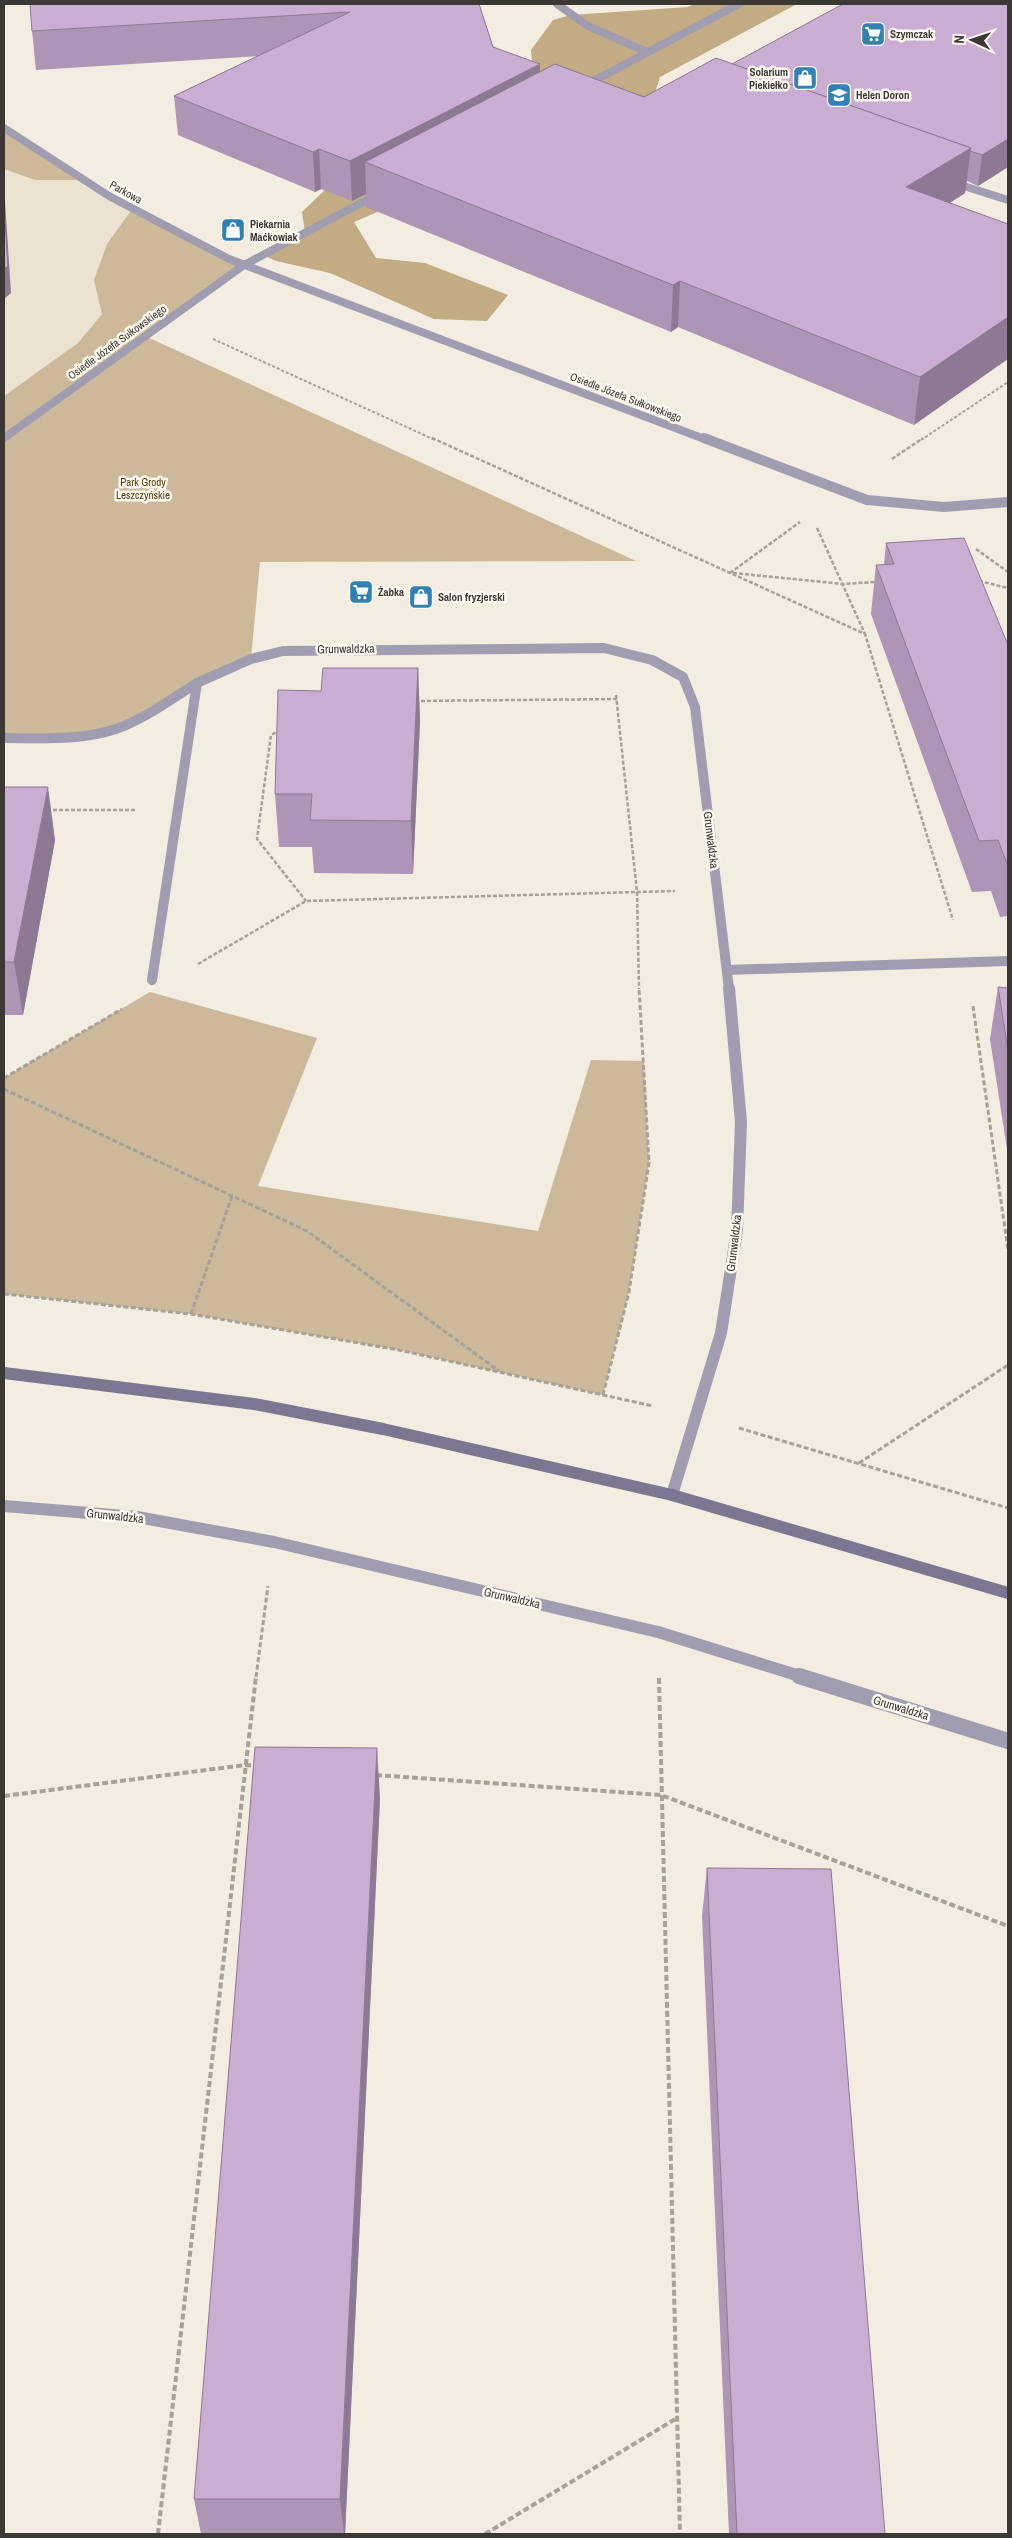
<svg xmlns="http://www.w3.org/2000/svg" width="1012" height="2538" viewBox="0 0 1012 2538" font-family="'Archivo Narrow',sans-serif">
<rect width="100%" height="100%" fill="#f2ece1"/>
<path fill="#ece2d0" d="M43,153L109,196L244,265L4,438V156Z"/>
<g fill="#ccb99a">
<path d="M4,128L84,180H35L4,169Z"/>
<path d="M133,208L244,265L145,336L636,561L260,562L251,659L137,720L72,736L4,737V396L78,343L102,314L94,280L107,244Z"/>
<path d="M150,992L317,1038L258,1186L538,1231L591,1060L644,1061L649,1163L629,1292L603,1395L399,1350L191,1314L4,1294V1078Z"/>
</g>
<path fill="#c3ab83" d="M694,4H797L660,77L655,93L354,222L376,258L425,263L508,295L487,321L434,319L330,273L276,261L263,255L305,232L302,212L329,186L534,82L531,50L553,20L571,15L688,7Z"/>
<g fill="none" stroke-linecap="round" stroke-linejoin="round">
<g stroke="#a6a199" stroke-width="2" stroke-dasharray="3 2" stroke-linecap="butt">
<path d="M213,339L435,440"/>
<path d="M921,440L1008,382"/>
</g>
<g stroke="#a6a199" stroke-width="2.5" stroke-dasharray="4 2" stroke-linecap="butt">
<path d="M432,438L865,634L953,920"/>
<path d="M892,459L923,438"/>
<path d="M817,528L865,634"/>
<path d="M976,549L1008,572"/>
<path d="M730,573L800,522"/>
<path d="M733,573L843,584L876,582"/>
<path d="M979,581L1008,588"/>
<path d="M616,695L637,892L639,989"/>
<path d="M415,701L619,699"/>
<path d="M281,730L271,735L257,839L306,901"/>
<path d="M47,810H136"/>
<path d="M198,964L306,901L675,891"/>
</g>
<g stroke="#a6a199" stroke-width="3" stroke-dasharray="5 2.5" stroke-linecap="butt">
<path d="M973,1006L1008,1250"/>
<path d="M4,1078L122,1009"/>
<path d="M4,1089L307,1231L499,1371"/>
<path d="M4,1294L191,1314L399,1350L653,1406"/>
<path d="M191,1314L232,1196"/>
<path d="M603,1395L629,1292L649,1163L639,988"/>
<path d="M739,1428L1008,1508"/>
<path d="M859,1463L1008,1365"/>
<path d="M256,1677L268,1586"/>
</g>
<g stroke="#a6a199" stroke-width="4" stroke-dasharray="6 3" stroke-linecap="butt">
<path d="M659,1678L680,2534"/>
<path d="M376,1775L661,1795L1008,1926"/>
<path d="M4,1796L245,1765L257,1766"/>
<path d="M158,2534L256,1676"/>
<path d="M485,2534L677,2418"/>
</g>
<g stroke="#a19db0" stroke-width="10">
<path d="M4,738C41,738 80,741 116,729C145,719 171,699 197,683"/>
<path d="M152,980L197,683"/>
</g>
<g stroke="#a19db0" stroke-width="8">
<path d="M557,4L588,26L647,52"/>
<path d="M582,87L739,4"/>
<path d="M4,128L109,196L229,259L707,440"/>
<path d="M951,182L1008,200"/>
<path d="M4,438L244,265L380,193"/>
</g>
<g stroke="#a19db0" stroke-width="10">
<path d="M704,438L867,500L944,507L1008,502"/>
<path d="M197,683L251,659L283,651L604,648L652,660L683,677L695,707L729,989"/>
<path d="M727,970L1008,961"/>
</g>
<g stroke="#a19db0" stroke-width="12">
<path d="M672,1495L721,1333L737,1230L741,1122L729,988"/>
<path d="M4,1506L137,1517L274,1542L658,1632L803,1677"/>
</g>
<path stroke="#a19db0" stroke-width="16" d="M799,1676L1008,1741"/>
<path stroke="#7d7691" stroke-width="12" d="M4,1373L254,1404L383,1429L672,1495L1008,1593"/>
</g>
<g fill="#ad95b5">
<path d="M479,4L493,47L540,64V72L644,97L732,64L1008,4V167L978,186L967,181L965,193L950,203L914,425L678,327L671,332L366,207V194L352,201L321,189L315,192L178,135L174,96L258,56L36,70L32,31Z"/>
<path d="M886,543L1008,645V916L1000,917L991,891L972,892L871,614L876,565H884Z"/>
<path d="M418,668L420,721L413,874L314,873L312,847H279L275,794L321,691Z"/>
<path d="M4,787L55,840L23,1015H4Z"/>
<path d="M998,987L1008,988V1156L990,1039Z"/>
<path d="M380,1798L345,2534H201L194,2499Z"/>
<path d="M707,1868L885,2534H729L702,1916Z"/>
</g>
<g fill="#8d7993">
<path d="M540,64L539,103L365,162L366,194L352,201L350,161Z"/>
<path d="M1008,139V167L978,186L982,155Z"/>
<path d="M971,148L965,193L902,233L906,187Z"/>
<path d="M319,149L321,189L315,192L313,152Z"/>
<path d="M4,186L11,293L4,299Z"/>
<path d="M680,281L678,327L671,332L673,285Z"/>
<path d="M1008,317V359L914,425L920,377Z"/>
<path d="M418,668L420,721L413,874L411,821Z"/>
<path d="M48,787L55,840L23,1015L14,962Z"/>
<path d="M377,1748L380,1798L345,2534H344L340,2499Z"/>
</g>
<g fill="#c9add2" stroke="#8d7993">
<path d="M30,4H479L493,47L540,64L350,161L319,149L313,152L174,96L350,12L32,31Z"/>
<path d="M843,4H1008V139L982,155L970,151L971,148L732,64Z"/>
<path d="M716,58L971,148L906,187L1008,224V317L920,377L680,281L673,285L365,162L555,64L644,97Z"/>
<path d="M4,208L8,266L4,269Z"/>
<path d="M964,538L1008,645V866L998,840L979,841L876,565L894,564L886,543Z"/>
<path d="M323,668H418L411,821L310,820L312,794H275L278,690L321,691Z"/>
<path d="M4,787H48L14,962H4Z"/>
<path d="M998,987L1008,988V1050Z"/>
<path d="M255,1747L377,1748L340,2499H194Z"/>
<path d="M707,1868L831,1869L885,2534H737Z"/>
</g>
<defs>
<symbol id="supermarket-square" viewBox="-11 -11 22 22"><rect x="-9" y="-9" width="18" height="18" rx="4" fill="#3181b2" stroke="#fff9f1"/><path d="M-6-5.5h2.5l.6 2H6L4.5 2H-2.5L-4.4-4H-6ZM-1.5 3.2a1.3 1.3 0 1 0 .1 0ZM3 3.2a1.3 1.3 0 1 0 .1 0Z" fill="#fff"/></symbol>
<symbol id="shop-square" viewBox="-11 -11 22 22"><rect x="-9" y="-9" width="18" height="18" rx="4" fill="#3181b2" stroke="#fff9f1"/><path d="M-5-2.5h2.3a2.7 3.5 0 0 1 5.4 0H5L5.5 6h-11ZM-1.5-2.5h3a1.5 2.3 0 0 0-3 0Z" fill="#fff"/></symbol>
<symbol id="university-square" viewBox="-11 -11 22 22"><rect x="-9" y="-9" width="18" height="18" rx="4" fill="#3181b2" stroke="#fff9f1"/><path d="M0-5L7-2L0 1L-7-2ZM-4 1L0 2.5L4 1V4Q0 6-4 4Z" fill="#fff"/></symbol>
</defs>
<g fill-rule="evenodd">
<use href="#supermarket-square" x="859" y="20" width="28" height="28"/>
<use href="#shop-square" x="791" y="64" width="28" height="28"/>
<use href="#university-square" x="825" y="81" width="28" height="28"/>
<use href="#shop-square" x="219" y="216" width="28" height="28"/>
<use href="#supermarket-square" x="347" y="578" width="28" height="28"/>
<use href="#shop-square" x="407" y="583" width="28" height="28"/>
</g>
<g text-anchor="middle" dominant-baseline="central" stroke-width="5" stroke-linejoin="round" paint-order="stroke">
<g font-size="11" font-weight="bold" fill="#3c3935" stroke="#fff9f1" text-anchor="start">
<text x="890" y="34">Szymczak</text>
<text x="788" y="72" text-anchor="end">Solarium<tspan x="788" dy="13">Piekiełko</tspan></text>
<text x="856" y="95">Helen Doron</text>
<text x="250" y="224">Piekarnia<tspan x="250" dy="13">Maćkowiak</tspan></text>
<text x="378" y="592">Żabka</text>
<text x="438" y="597">Salon fryzjerski</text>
</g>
<g font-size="11" fill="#3c3935" stroke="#fff9f1">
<text transform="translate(126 192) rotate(29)">Parkowa</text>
<text transform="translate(117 342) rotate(-36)">Osiedle Józefa Sułkowskiego</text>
<text transform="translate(626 397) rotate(21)">Osiedle Józefa Sułkowskiego</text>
</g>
<g font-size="11" fill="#5c4210" stroke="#fff9f1">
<text x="143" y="482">Park Grody<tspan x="143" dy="13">Leszczyńskie</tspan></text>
</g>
<g font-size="12" fill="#3c3935" stroke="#fff9f1">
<text transform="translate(346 649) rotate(-1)">Grunwaldzka</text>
<text transform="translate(711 840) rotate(83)">Grunwaldzka</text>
<text transform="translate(734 1243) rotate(-83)">Grunwaldzka</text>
<text transform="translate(115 1516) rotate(6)">Grunwaldzka</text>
<text transform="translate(512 1598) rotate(13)">Grunwaldzka</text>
<text transform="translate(901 1708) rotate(17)">Grunwaldzka</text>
</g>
</g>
<rect width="1012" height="2538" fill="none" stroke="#3c3935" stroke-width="10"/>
<g transform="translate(972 40) rotate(273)" stroke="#fff9f1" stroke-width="4" paint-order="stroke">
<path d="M0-4L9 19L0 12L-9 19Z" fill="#3c3935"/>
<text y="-8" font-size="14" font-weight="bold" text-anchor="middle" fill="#3c3935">N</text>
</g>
</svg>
